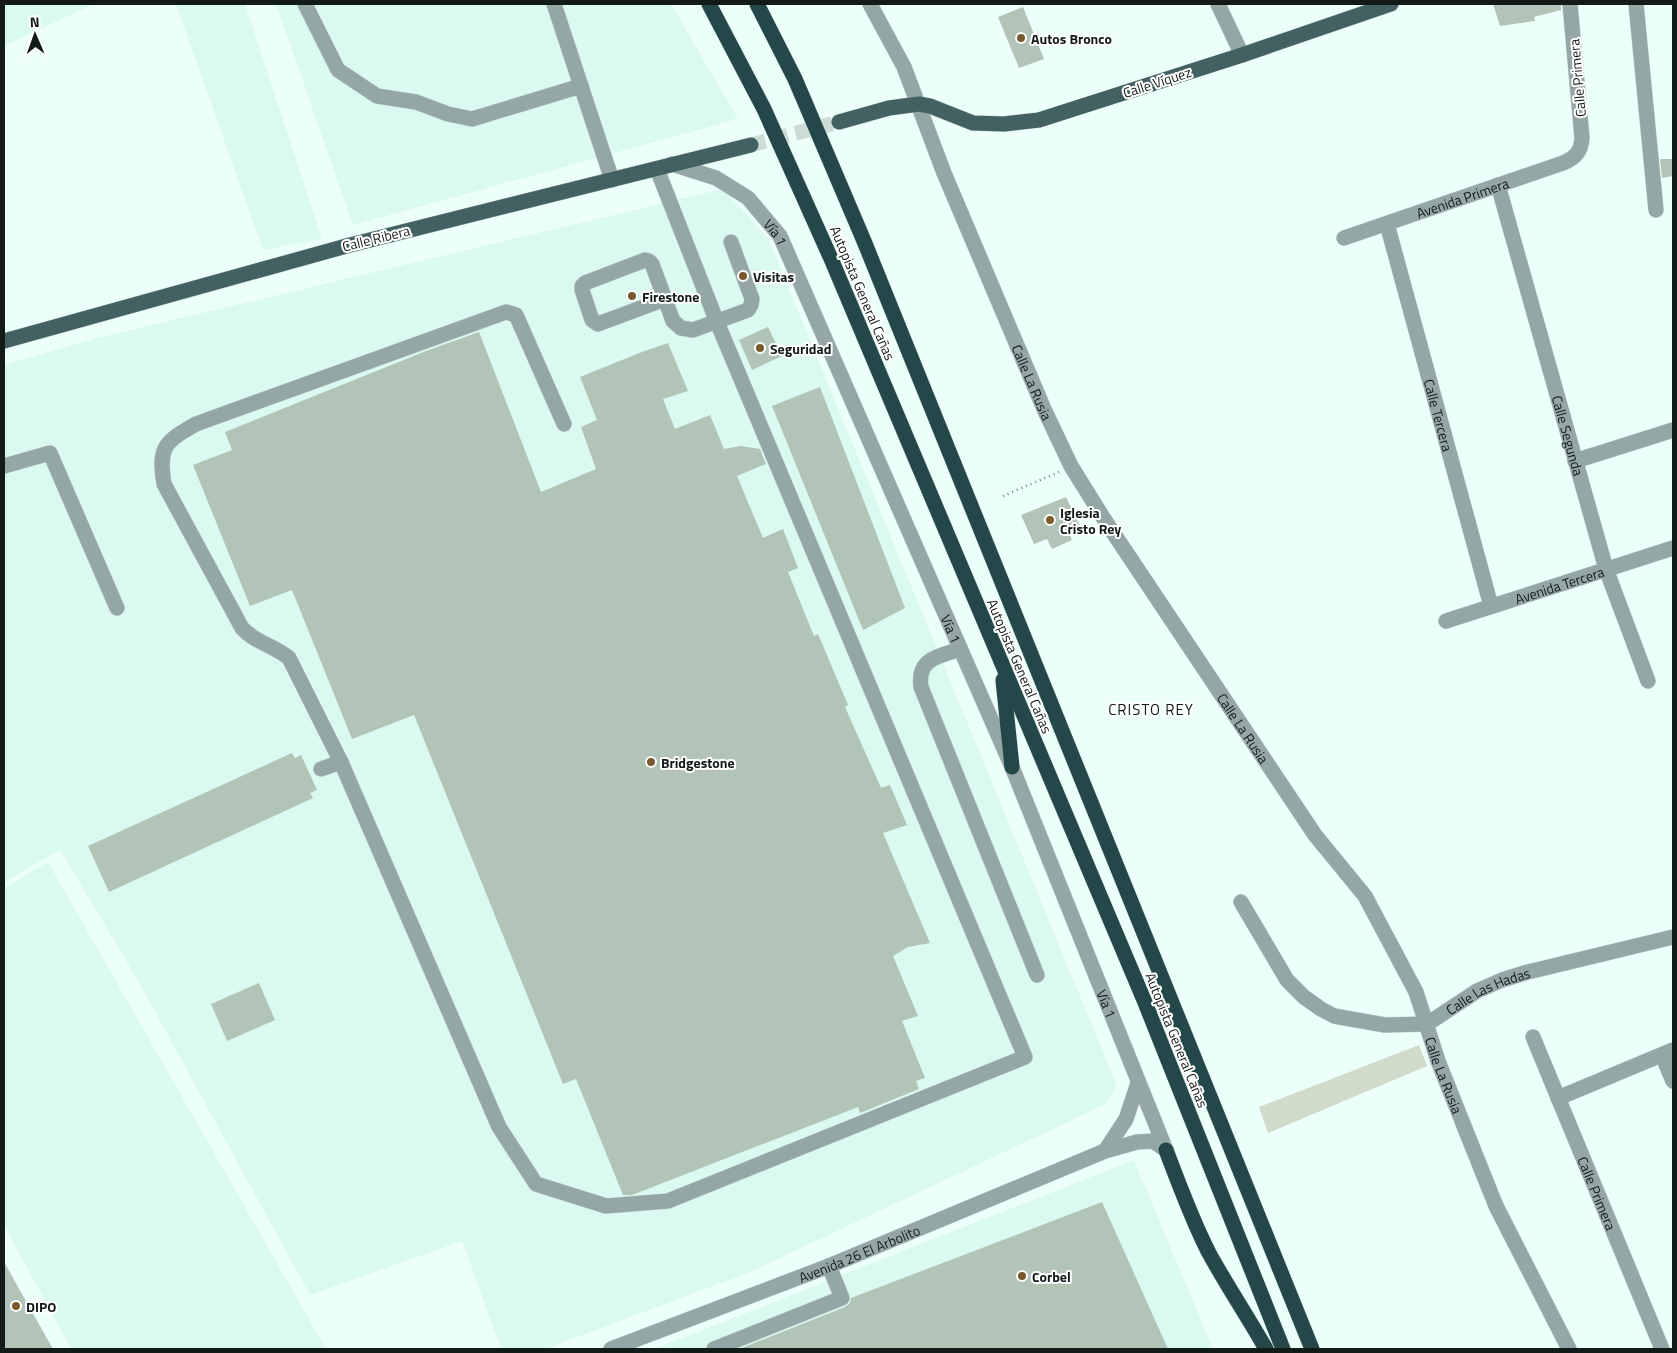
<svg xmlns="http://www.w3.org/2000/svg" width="1677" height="1353" viewBox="0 0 1677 1353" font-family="'Titillium Web',sans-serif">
<rect width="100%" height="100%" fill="#edfffa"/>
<g fill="#daf9f0">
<path d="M4,4H94L4,46Z"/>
<path d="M176,4H245L322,239L263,250Z"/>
<path d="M276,4H671L738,119L353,225Z"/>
<path d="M723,189L768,238L1117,1086L1106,1104L750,1272L545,1349H501L462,1241L310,1295L140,984L60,850L4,882V365L97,338Z"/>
<path d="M48,862L326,1349H71L4,1225V888Z"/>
<path d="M1134,1160L1213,1349H655Z"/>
</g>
<path fill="#d0dcc9" d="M1419,1045L1427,1066L1268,1133L1259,1107Z"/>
<g fill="#b2c3b7">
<path d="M1493,4H1561V10L1534,17L1535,21L1500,26Z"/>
<path d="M1023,7L1044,59L1019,68L998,17Z"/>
<path d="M1660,159H1673V176L1662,178Z"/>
<path d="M768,327L782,356L752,370L739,340Z"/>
<path d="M479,332L541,492L596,469L581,427L597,420L580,377L642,352L668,343L688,391L663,399L675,429L710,415L724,449L741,446L760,449L766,464L737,476L763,538L783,529L798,568L788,572L814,636L818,634L848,705L845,707L881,788L890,785L907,825L883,833L930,943L908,947L893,956L918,1016L902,1021L925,1078L916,1081L919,1089L860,1113L858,1107L632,1195H623L576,1079L563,1084L414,715L352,739L292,590L250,606L193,465L232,450L225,432L426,351Z"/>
<path d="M820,387L905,608L863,630L772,406Z"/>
<path d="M1066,497L1080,526L1068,530L1072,540L1052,549L1047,539L1034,544L1021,515Z"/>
<path d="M292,753L295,758L301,755L317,790L310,793L313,798L109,892L88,846Z"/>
<path d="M259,983L275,1020L227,1041L211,1004Z"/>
<path d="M1102,1202L1168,1349H739L845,1307L850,1303L851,1298Z"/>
<path d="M4,1262L53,1349H4Z"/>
</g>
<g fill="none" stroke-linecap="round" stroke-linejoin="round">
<path stroke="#ccddd8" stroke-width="15" stroke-dasharray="15 8" stroke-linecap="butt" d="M751,145L839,122"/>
<defs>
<g id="minor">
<path d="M305,4L338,70L377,96L416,102L448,114L472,119L581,86"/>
<path d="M554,4L612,180"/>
<path id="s1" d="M870,4L904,67L944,173L1044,409L1071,466L1104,519L1315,835L1365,896L1416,992L1438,1061L1496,1206L1569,1349"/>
<path d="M1218,4L1242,55"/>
<path d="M1636,4L1656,210"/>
<path id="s2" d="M672,164L716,178L748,198L780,236L1012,767L1166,1150"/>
<path id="s3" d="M1498,185L1606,569L1648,681"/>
<path id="s4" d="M1387,224L1491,606"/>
<path id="s5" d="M1344,238L1563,163C1575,158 1581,152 1582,138L1570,4"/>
<path d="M665,299L598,324L592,320L582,290V286L585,283L645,260L649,261L652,264L673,321L681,328L693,330L748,310L751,305L752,299L731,242"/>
<path d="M564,424L516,315L506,312L196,424C165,442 158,446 164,484L242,628C254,642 275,646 289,658L341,762L499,1127L536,1184L606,1206L668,1201L1025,1057L717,322L657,169"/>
<path d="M1575,461L1673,430"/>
<path d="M4,466L50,453L117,608"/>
<path id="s6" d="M1446,621L1673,548"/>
<path d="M960,649C938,657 917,658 921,687L1037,975"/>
<path d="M321,769L341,762"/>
<path id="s7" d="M1241,902L1287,980L1304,997L1321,1009L1334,1016L1385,1025L1427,1024L1477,991L1502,980L1528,972L1673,937"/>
<path id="s8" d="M1533,1037L1662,1349"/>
<path d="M1662,1055L1673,1081"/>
<path d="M1558,1098L1673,1050"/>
<path d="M1105,1151L1126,1119L1138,1083"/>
<path id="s9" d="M611,1349L829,1266L1105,1151L1137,1142L1153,1141L1166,1150"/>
<path d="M714,1349L842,1298L829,1266"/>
</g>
<g id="major">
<path d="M839,122L889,108L919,104L930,106L973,123L1004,124L1039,120L1242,55L1391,4"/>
<path d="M4,341L350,245L751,145"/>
</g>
<g id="highway">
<path d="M709,4L764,109L832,261L1144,1000L1283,1349"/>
<path d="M757,4L795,79L864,241L1312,1349"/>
<path d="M1003,680L1012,767"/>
<path d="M1166,1150C1179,1184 1192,1220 1209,1253C1227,1286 1248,1317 1266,1349"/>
</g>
</defs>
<use href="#minor" stroke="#cadbd6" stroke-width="16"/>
<use href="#major" stroke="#cadbd6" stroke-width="16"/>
<use href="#highway" stroke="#cadbd6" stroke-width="16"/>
<path stroke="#76827f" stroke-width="2.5" stroke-dasharray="1 4" stroke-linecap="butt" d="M1003,496L1059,472"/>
<use href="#minor" stroke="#95a6a6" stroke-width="15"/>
<use href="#major" stroke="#436062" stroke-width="15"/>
<use href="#highway" stroke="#24484a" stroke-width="15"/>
</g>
<g fill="#7a5830" stroke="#fff" stroke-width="2">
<circle cx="1021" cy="38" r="5"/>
<circle cx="743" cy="276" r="5"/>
<circle cx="632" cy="296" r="5"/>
<circle cx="760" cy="348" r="5"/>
<circle cx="1050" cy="520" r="5"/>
<circle cx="651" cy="762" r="5"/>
<circle cx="1022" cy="1276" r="5"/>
<circle cx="16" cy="1306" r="5"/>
</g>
<g text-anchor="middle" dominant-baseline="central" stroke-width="4" stroke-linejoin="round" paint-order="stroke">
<g font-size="14" font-weight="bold" fill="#131b19" stroke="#fff" text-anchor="start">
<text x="1031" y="38">Autos Bronco</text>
<text x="753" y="276">Visitas</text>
<text x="642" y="296">Firestone</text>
<text x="770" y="348">Seguridad</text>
<text x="1060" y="512">Iglesia<tspan x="1060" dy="16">Cristo Rey</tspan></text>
<text x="661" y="762">Bridgestone</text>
<text x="1032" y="1276">Corbel</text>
<text x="26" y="1306">DIPO</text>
</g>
<g font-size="14" fill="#131b19" stroke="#fff">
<text transform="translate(1577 78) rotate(-95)">Calle Primera</text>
<text transform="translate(1157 82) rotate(-18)">Calle Víquez</text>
<text stroke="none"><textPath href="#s5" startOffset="125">Avenida Primera</textPath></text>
<text stroke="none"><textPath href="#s2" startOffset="128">Vía 1</textPath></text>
<text transform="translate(376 238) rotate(-14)">Calle Ribera</text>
<text transform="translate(863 293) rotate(67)">Autopista General Cañas</text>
<text stroke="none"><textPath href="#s1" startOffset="412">Calle La Rusia</textPath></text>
<text stroke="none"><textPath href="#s4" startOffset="198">Calle Tercera</textPath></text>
<text stroke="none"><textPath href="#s3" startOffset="260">Calle Segunda</textPath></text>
<text stroke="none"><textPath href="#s6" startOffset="119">Avenida Tercera</textPath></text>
<text stroke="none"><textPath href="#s2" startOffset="562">Vía 1</textPath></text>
<text transform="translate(1020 666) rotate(67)">Autopista General Cañas</text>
<text stroke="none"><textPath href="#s1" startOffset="818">Calle La Rusia</textPath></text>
<text stroke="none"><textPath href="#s7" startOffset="314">Calle Las Hadas</textPath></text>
<text stroke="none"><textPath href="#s2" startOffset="968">Vía 1</textPath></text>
<text transform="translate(1177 1040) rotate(68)">Autopista General Cañas</text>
<text stroke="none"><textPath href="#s1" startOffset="1222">Calle La Rusia</textPath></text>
<text stroke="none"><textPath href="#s8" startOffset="169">Calle Primera</textPath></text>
<text stroke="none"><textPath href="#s9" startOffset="266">Avenida 26 El Arbolito</textPath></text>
</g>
<g font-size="15" letter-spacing="1" fill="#131b19" stroke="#fff">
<text x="1151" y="709">CRISTO REY</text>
</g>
</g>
<rect width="1677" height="1353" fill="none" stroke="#131b19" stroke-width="10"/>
<g transform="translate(35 35) rotate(358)" stroke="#ffffff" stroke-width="4" paint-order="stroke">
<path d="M0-4L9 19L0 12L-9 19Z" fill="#131b19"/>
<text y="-8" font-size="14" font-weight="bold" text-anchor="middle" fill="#131b19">N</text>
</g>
</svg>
